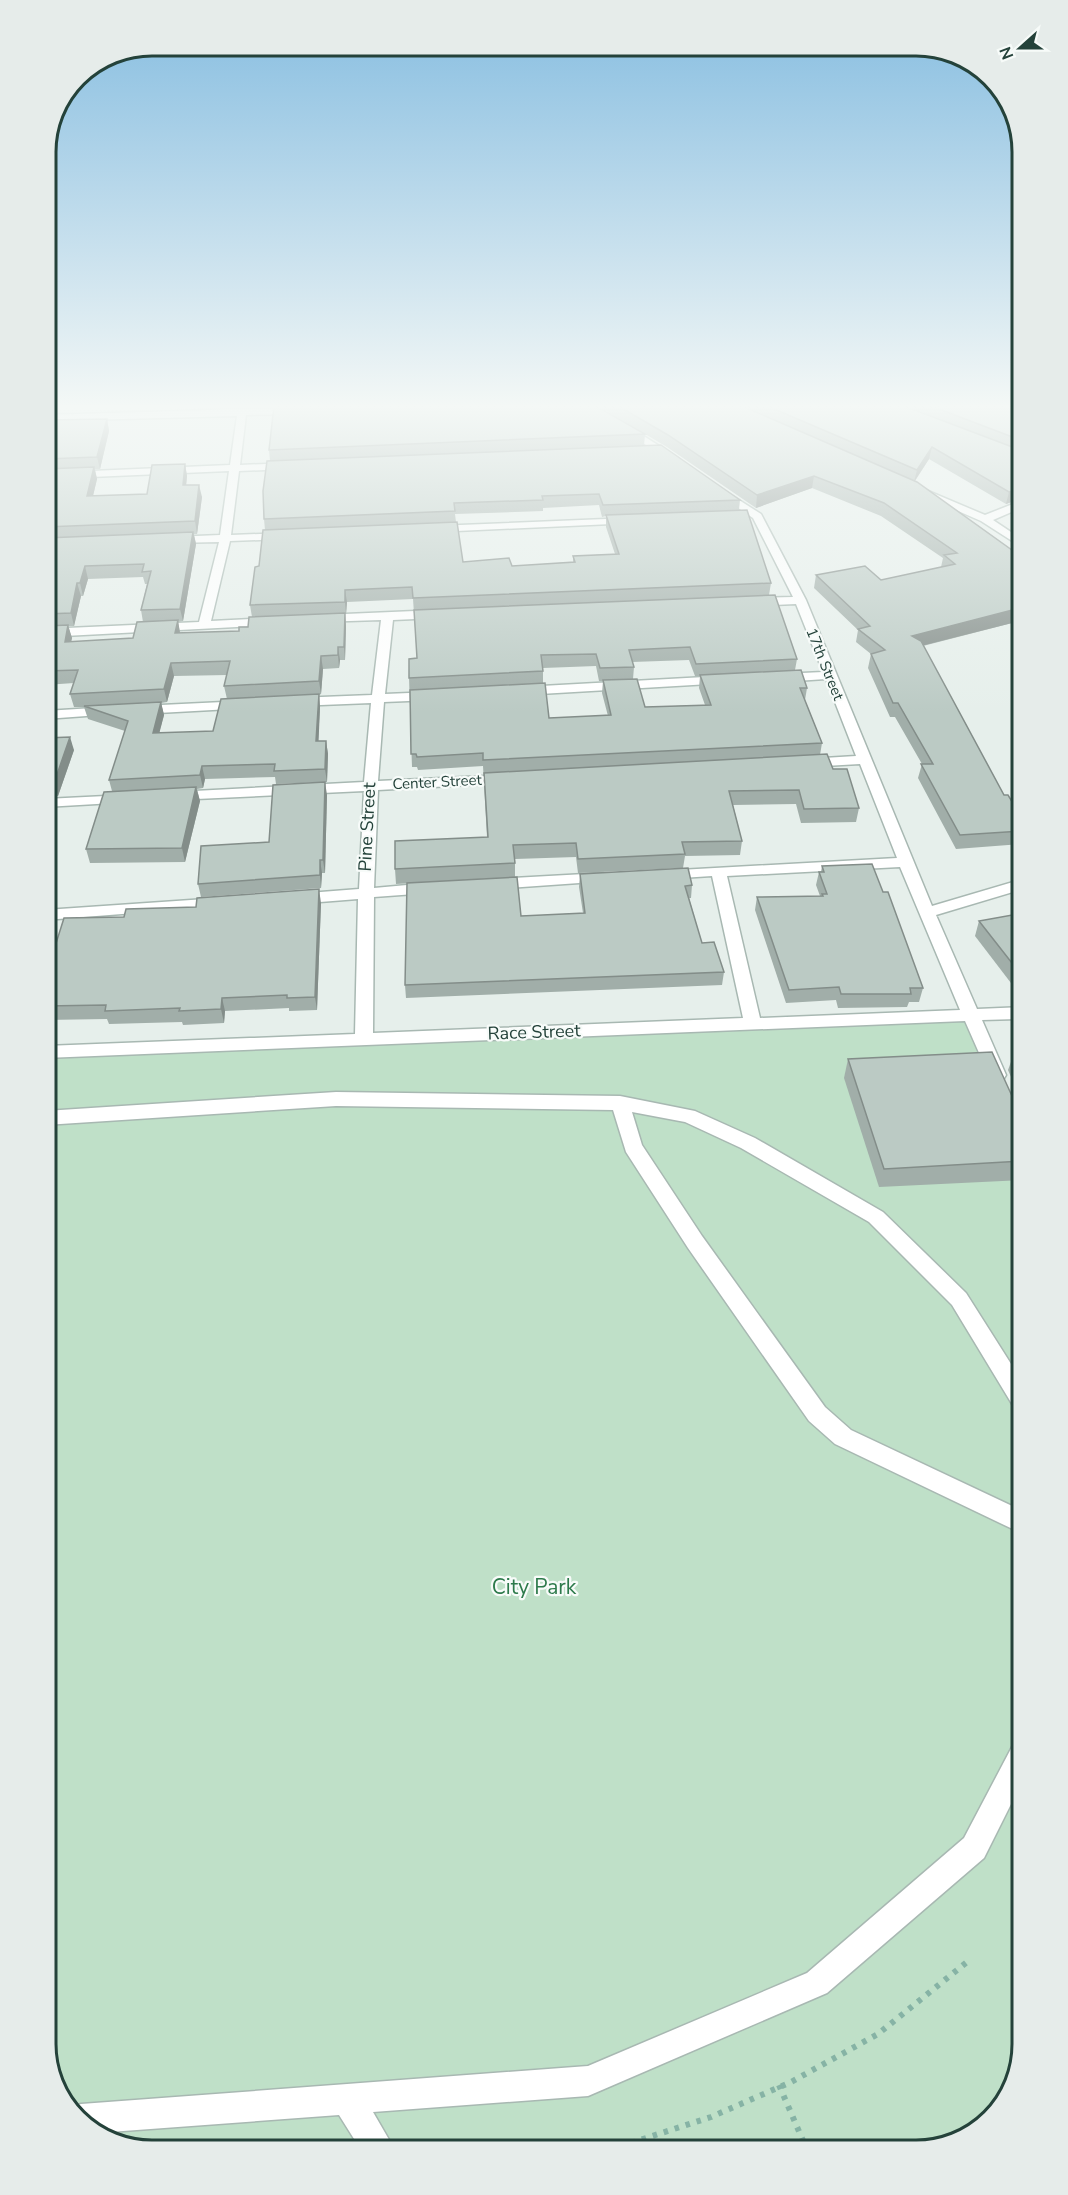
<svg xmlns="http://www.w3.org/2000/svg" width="1068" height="2195" viewBox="0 0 1068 2195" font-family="'Nunito Sans',sans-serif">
<rect width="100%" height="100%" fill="#e6efeb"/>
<path fill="#bfe0c8" d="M970,1015L1023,1131V2044L1005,2103L957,2142L917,2150H145L92,2132L53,2084L45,2044V1052Z"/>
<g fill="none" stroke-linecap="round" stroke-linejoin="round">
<defs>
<g id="minor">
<path d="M242,409L299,408L304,411L299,414L246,415L240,465L290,463L295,466L290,469L239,471L231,535L285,533L290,536L285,539L230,541L211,621L273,618L279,622L277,625L45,637V629L199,622L219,542L172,543L167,540L172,537L220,535L229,471L45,479V473L230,465L237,416L45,421V415Z"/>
<path d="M622,426H628L678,458L670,460L622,430Z"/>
<path d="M720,488L761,514L806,600L932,906L1023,879V889L936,915L977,1009L1023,1007V1019L982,1020L1006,1075L1003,1080L997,1081L991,1080L965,1021L45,1058V1046L355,1034L358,899L295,904L287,899L295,894L359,889L364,791L175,800L168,796L175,792L364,782L371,703L296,706L290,702L296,698L372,695L381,620L318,622L316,619L322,615L438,610L444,614L438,618L393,620L385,694L433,692L439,696L433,700L384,702L378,781L507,775L514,779L507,783L378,790L374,888L429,883L437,888L429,893L374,897L373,1033L743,1018L712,876L666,879L661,877L658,874L661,871L897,858L860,764L807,767L800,763L807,759L856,756L826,679L781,682L775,678L781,674L823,672L796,604L753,606L747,602L753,598L793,597L753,518L716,493L715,491ZM900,867L960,1010L760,1018L727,876Z"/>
<path d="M921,488L985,515L1023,500V507L993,520L1023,540V548L981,521L917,493V489Z"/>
<path d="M630,518L634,519V523L435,532L430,529L435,526Z"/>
<path d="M723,676L729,680L727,683L523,695L517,691L523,687Z"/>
<path d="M244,701L251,705L249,708L140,714L133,710L140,706Z"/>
<path d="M109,707L116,711L114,714L45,719V711Z"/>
<path d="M126,795L133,799L131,802L45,807V799Z"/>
<path d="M603,873L611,878L608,881L493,889L485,884L493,879Z"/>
<path d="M220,898L228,903L225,906L45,920V910Z"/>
<path d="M336,1092L620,1096L695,1111L755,1138L883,1212L966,1293L1023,1383V1412L1015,1409L952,1305L869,1222L741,1148L685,1122L632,1112L642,1145L702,1236L825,1407L851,1430L1023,1511V1534L835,1444L809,1421L688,1248L626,1152L613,1110L336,1106L45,1125V1111Z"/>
<path d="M1023,1739V1780L984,1858L827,1993L588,2096L373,2112L395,2150H361L339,2115L96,2133L92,2132L72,2107L81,2104L588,2066L807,1973L964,1838L1014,1743Z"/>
</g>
</defs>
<use href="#minor" stroke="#a8b8b2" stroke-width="3"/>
<g stroke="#86b3a5" stroke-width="6" stroke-dasharray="4.5 7" stroke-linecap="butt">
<path d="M779,2085L807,2150"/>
<path d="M609,2150L711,2117L791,2082L878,2034L967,1962"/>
</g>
<use href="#minor" fill="#fff" fill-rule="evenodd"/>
</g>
<g fill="#a1aea9" fill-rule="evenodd">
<path d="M598,406H1020L1023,407V498L1006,504L929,459L915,481L1023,558V626L1016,622L923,646L1004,795L1023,820V844L956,849L918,778L922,764L895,717H890L868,668L871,654L856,642L858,630L814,588L816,575L881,580L941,567L943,558L881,516L812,488L756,508L667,447Z"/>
<path d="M107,419L109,431L100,469H95L97,479L93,496L147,494L185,464L187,476L186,485L202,497L197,534H194L196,544L183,621L178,622L180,633L239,631L248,627L252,617L250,605L259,566L265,530L264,519L270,461L269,450L645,434L644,446L740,500L739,510L771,583L769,595L797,659L795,670L807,688L805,700L822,743L820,755L833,769L859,808L856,822L801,823L796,804L733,805L742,841L740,855L685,856L683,868L578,873L576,857L515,859V877L396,884L395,869L487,837L483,766L418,770L417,767H412L409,678L417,658L413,599L347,602L346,614H345L346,626L345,660H340L339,668L323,669L321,694L319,695L320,707L318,741H326L328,754L327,782L276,784L275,777L205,779L203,788L197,789L200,801L185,862L90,863L86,849L112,791L109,780L125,731L88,719L84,707H74L70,694L74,683L45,685V420ZM599,505L602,517L606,516V527L615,554L573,556V562L512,566L463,562L456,522L455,514L543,511V508ZM143,577L145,584H147L141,610L143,622L133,638L71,642L72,638L68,626H74L81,596H83L88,579ZM689,660L695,676H700L699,688L705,705L645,707L633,679L634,667L632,662ZM596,666L599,681H603L602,693L608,716L549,718L543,683V668ZM227,675L224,686L227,699L213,731L159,733L164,715L161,703L167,702L174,676Z"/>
<path d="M45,738L74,750L58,796H50L54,809L45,833Z"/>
<path d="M327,795L325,873H322L321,888L201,897L198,884L269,842Z"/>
<path d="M822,866L923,988L919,1002H909L907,1007L838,1008L836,1000L786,1003L755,910L757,897L820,896L816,885L819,872H821Z"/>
<path d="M580,874L692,885L691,898H689L702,943L724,972L722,985L406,998L405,985L521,916L583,913L579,887Z"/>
<path d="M321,903L317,1010L289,1011V1008L225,1011L224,1023L183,1025L182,1022L109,1024L107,1019L45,1020V956H52L124,917Z"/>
<path d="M1023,920V985L1014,987L975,936L979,921Z"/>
<path d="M1015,1051H1023V1104L1008,1070Z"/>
<path d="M848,1059L1023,1118V1176L1021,1180L879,1187L844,1078Z"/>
</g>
<g fill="#838d89">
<path d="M45,406H51L48,413L45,414Z"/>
<path d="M107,419L109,431L100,469L97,457Z"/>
<path d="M932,447L929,459L914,482L917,470Z"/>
<path d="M185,464L187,476L185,497L183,485Z"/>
<path d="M94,467L97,479L90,508L87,496Z"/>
<path d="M814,476L812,488L756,508L757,495Z"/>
<path d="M199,485L202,497L197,534L195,521Z"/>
<path d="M1023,487V498L1006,504L1009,492Z"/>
<path d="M193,532L196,544L183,621L180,609Z"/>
<path d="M85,566L88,579L83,596L80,583Z"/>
<path d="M77,583L81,596L74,626L71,613Z"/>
<path d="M345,590L347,602L346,614L345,602Z"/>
<path d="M1020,608L1016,622L909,649L912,636Z"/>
<path d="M345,613L346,626L345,660L344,647Z"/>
<path d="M178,620L180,633H175Z"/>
<path d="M68,625L72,638L68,655L65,642Z"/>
<path d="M338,647L340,660L339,668L338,655Z"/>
<path d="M321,656L323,669L321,694L319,681Z"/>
<path d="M171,663L174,676L167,702L164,689Z"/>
<path d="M319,694L320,707L318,754L316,741Z"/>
<path d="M161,702L164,715L156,746L153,733Z"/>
<path d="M70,737L74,750L58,796L54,783Z"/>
<path d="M326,741L328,754L327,782L325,769Z"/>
<path d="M202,766L205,779L203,788L200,775Z"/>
<path d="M325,782L327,795L325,873L323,860Z"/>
<path d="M196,787L200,801L185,862L182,848Z"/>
<path d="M49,796L54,809L45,833V807Z"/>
<path d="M320,860L322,873L321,888L320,875Z"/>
<path d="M319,889L321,903L317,1010L315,997Z"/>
<path d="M1023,971V985L1014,987L1019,972Z"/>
<path d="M222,998L225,1011L224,1023L221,1009Z"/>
</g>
<g fill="#bbcac4" stroke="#838d89" stroke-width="1.5">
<path d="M274,406H596L645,434L269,450Z"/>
<path d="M618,406H742L917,482L1023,558V610L1020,608L912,636L921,641L1004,795H1008L1023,820V831L960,835L921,764H933L898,703H893L871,654L885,650L858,629L870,626L816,575L865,566L881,580L955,564L944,555L957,553L884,503L814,476L757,495L668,435Z"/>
<path d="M767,406H904L1023,451V487L1009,492L932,447L917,470Z"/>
<path d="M931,406H1020L1023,407V441Z"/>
<path d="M107,419L97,457L45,459V420Z"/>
<path d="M661,445L740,500L603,505L599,494L542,496L543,500L454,503L455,511L264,519L263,491L267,461Z"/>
<path d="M185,464L183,485H199L195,521L45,527V469L94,467L87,496L147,494L152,465Z"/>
<path d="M747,510L771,583L413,598L412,587L345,590V602L250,605L255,567L259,566L263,530L457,522L463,562L509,558L512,566L575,562L573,556L619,554L606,515Z"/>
<path d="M193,532L180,609L141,610L151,571L142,572L144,564L85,566L80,583H77L71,613L45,614V538Z"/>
<path d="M775,595L797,659L696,664L690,647L629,650L634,667L600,668L596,654L541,655L543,671L409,678V659L417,658L414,610Z"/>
<path d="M345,613L344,647H338V655L321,656L319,681L224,686L230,661L171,663L164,689L70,694L78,670L45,671V626L68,625L65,642L133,638L137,622L178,620L175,633L239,631V627H248L249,617Z"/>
<path d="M801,670L807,688H800L822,743L483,760V753L417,757L416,754H411L410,690L545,683L549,718L611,715L603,680L637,679L645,707L711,705L700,675Z"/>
<path d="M319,694L316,741H326L325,769L274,771L275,764L202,766L200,775L109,780L128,721L84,706L161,702L153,733L213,731L221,699Z"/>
<path d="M70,737L54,783H45V738Z"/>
<path d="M827,754L833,769H847L859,808L804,809L799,790L729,791L742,841L682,842L685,854L578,859L576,843L513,845L515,863L395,869V841L488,837L484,773Z"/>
<path d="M325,782L323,860H320V875L198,884L201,846L269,842L273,785Z"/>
<path d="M196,787L182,848L86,849L104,792Z"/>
<path d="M45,795L49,796L45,807Z"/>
<path d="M872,864L883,892H888L923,988H910L911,994H841L839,987L789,990L757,897L823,896L822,894H827L819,872H824L822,866Z"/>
<path d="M688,868L692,885L685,886L702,943L714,942L724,972L405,985L407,883L517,877L521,916L585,913L580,874Z"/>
<path d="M319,889L315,997L287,998V995L222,998L221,1009L179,1011L180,1008L105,1011L106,1005L45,1006V956H52L64,918L124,917L126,909L196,907L197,898Z"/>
<path d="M1018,914L1023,920V971L1019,972L979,921Z"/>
<path d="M1015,1051H1023V1069Z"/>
<path d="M992,1052L1022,1118H1023V1132H1017L1023,1146V1161L884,1169L848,1059Z"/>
</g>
<linearGradient id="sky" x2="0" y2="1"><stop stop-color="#84bce0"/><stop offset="0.57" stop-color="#f4f8f6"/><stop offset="1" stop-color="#f4f8f6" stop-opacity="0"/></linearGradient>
<rect width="1068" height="713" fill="url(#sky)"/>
<g text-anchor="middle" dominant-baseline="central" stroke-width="4.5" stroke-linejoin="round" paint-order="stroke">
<g font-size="15" fill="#24423a" stroke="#f7fbf9">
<text transform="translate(825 664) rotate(68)">17th Street</text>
<text transform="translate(437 782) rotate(-3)">Center Street</text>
</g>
<g font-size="18" fill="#24423a" stroke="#f7fbf9">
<text transform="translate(367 827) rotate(-87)">Pine Street</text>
<text transform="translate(534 1032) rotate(-2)">Race Street</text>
</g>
<g font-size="21" fill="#2d7a4b" stroke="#f7fbf9">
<text x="534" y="1587">City Park</text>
</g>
</g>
<path d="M0 0H1068V2195H0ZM152 56H916A96 96 0 0 1 1012 152V2044A96 96 0 0 1 916 2140H152A96 96 0 0 1 56 2044V152A96 96 0 0 1 152 56Z" fill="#e6ecea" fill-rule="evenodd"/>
<path fill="none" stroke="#24423a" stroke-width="3" d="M152 56H916A96 96 0 0 1 1012 152V2044A96 96 0 0 1 916 2140H152A96 96 0 0 1 56 2044V152A96 96 0 0 1 152 56Z"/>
<g transform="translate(1020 48) rotate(249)" stroke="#f7fbf9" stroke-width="4.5" paint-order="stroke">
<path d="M0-4.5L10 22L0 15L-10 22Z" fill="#24423a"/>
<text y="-9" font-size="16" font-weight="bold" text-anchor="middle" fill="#24423a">N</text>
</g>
</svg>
